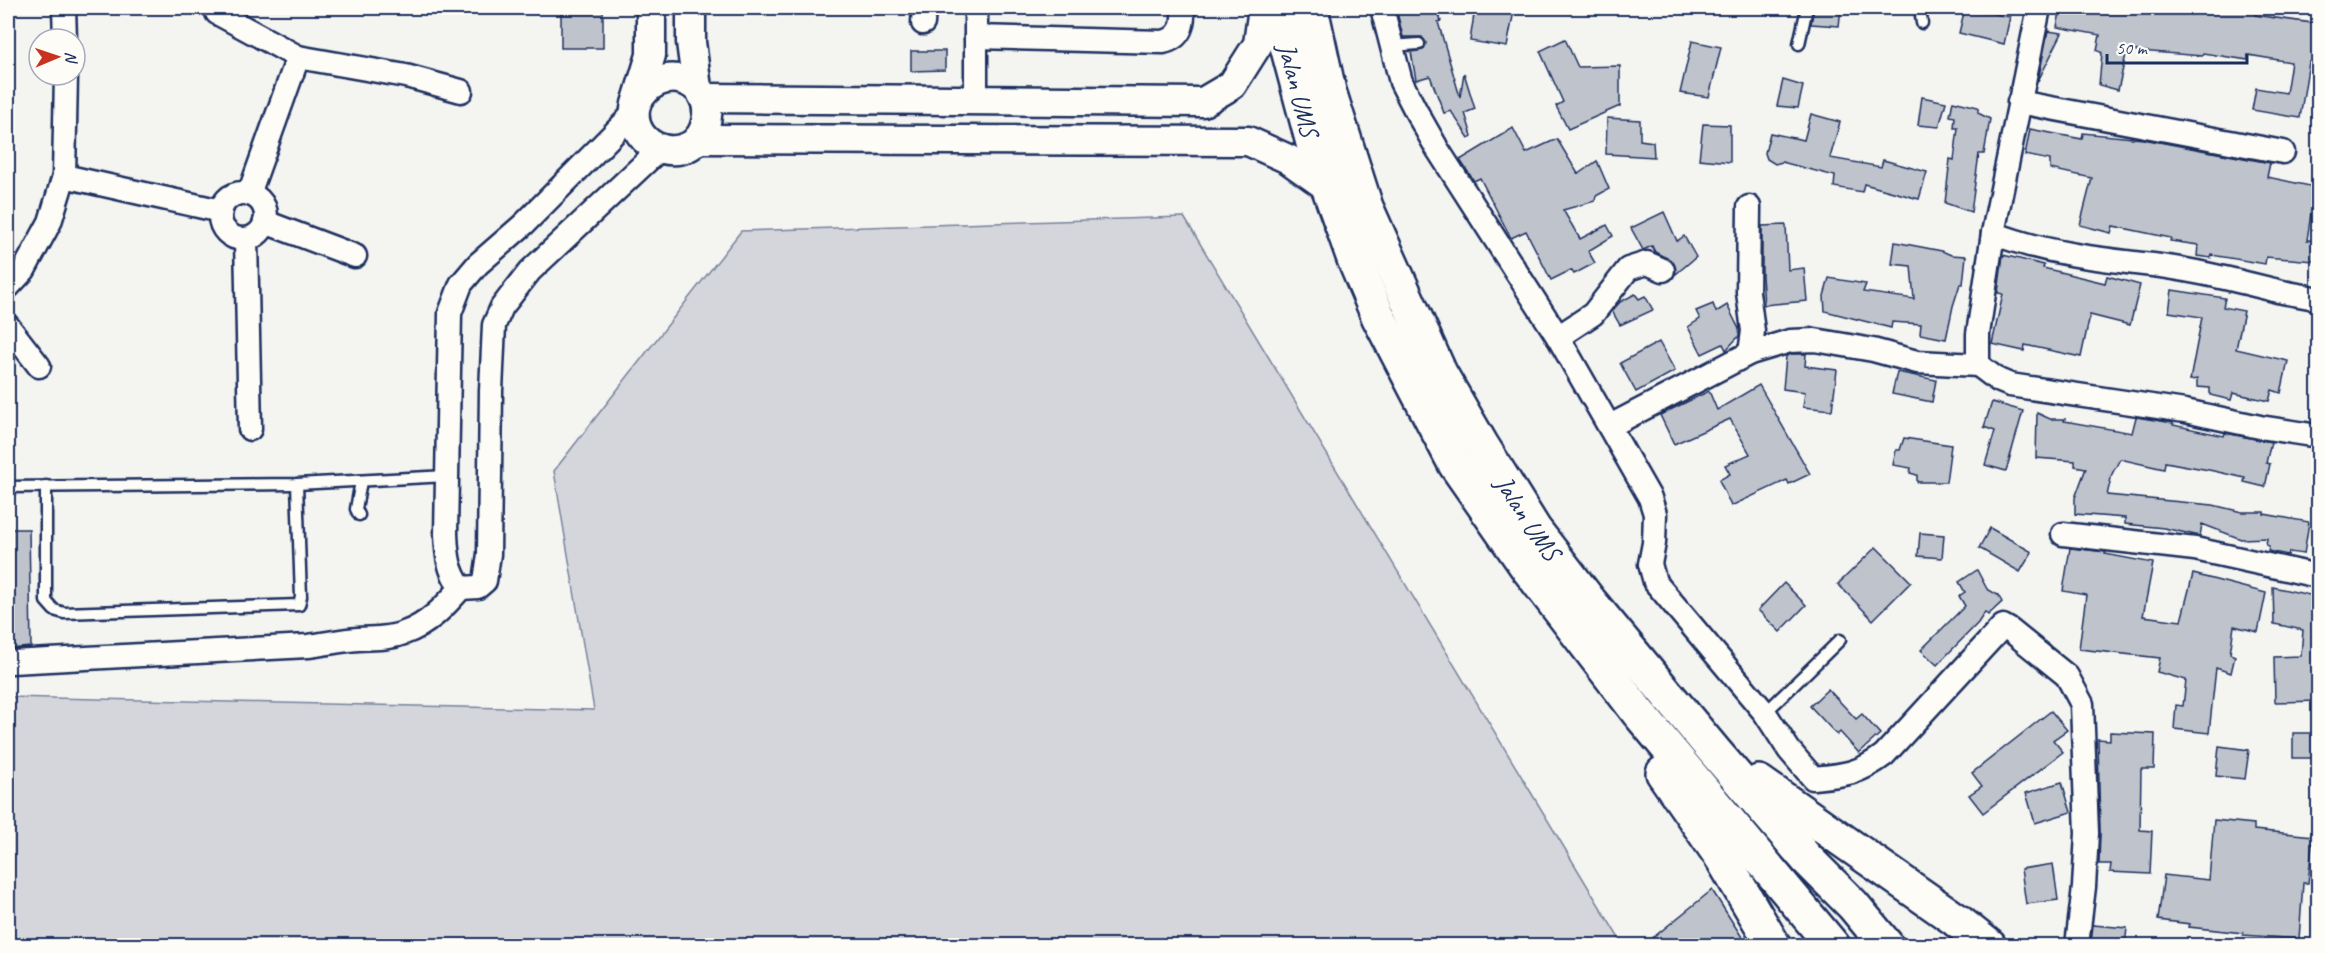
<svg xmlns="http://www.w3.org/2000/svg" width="2326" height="953" viewBox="0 0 2326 953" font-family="Caveat,sans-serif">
<rect width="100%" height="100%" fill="#f4f4f1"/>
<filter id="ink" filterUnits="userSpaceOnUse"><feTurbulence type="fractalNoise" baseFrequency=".0167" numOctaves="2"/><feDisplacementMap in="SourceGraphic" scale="12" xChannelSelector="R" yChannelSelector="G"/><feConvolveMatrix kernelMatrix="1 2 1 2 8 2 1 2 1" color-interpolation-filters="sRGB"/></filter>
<g filter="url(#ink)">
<path fill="#d4d6db" stroke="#78829c" stroke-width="1.5" d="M1184,217L1623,945H8V697L594,710L554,471L741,231Z"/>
<g fill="#bfc3cc" stroke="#1b2f5e" stroke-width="1.5">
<rect x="561" y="8" width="42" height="40"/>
<path d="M1396,8H1436L1441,21L1438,22L1460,97L1464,73L1475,109L1465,113L1472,136L1469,138L1451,111L1444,113L1430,76L1416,80L1411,52L1423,50L1426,43L1422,37H1403Z"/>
<path d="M1475,8H1496L1514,11L1507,47L1470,41Z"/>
<path d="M1814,8H1841L1839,26L1811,24Z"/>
<path d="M1965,8L2010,17L2004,44L1959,33Z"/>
<path d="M2061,8H2256L2255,15L2319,24V64L2309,62L2300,118L2252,110L2256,88L2286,93L2291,62L2248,55V60L2203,53L2202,56L2127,50L2118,90L2099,85L2102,53L2097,50L2100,35L2057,27Z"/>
<path d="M2048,31L2062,33L2038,81Z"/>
<path d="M1565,39L1578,67L1620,66V106L1568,129L1556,106L1563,102L1540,51Z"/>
<path d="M1692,41L1721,47L1709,97L1680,93Z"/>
<path d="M911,51H945V70L911,71Z"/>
<path d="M1783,80L1803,86L1798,108L1777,106Z"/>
<path d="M1922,97L1946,102L1939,127L1918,125Z"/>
<path d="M1953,101L1978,107V113L1990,119L1984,154H1979L1971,212L1945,203L1950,159L1954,160L1958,128H1954L1955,117L1950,116Z"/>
<path d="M1811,114L1840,122L1830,158L1881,167L1883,160L1927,172L1919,199L1864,184L1862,192L1834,187L1835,176L1782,162L1775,164L1767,159L1765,153L1770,133L1804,140Z"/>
<path d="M1607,118L1640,120V140L1653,142L1654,157L1606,154Z"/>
<path d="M1703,124L1730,125V162L1699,159Z"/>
<path d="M1513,128L1526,153L1557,139L1578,174L1597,161L1609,189L1596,196L1595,201L1563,210L1580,239L1607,225L1613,236L1588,251L1595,263L1574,274L1571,270L1551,280L1526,231L1511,238L1480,178L1474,181L1460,160Z"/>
<path d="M2030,129L2082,139L2083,133L2143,139L2270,163L2267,177L2315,187L2307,240H2315L2314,261L2266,257L2265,264L2212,255L2211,258L2197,256L2198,245L2170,241L2171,238L2113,226L2111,233L2080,225L2092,178L2050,169V160L2025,155Z"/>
<path d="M1664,212L1677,241L1684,236L1696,257L1676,274L1673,262L1655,252L1652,246L1643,250L1631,228Z"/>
<path d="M1786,225L1788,270L1804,268L1807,301L1764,305L1762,276V226Z"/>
<path d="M1895,242L1942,251L1951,255L1966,256L1963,284H1960L1953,306L1946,339L1920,334L1921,324L1892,322L1891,328L1825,311L1824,296L1829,278L1866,284L1863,292L1914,299L1911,266L1892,264Z"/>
<path d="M2003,255L2044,265L2043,268L2105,283L2107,276L2140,285L2130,325L2090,315L2081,357L2025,345L2024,351L1992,344L2003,294L1998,293Z"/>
<path d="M2172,290L2225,298L2223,307L2244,311L2236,349L2288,361L2281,393L2272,390L2269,401L2233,393L2231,400L2210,395V388L2197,387V379L2190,380L2202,317L2169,312Z"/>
<path d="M1635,294L1639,299L1645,296L1653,310L1620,325L1612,311L1620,302Z"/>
<path d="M1713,304L1716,312L1727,305L1739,329V336L1726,350L1723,344L1702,354L1688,327L1700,319L1696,311Z"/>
<path d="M1659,342L1675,371L1636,392L1620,363Z"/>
<path d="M1792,354H1806L1805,366L1837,370L1832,410L1803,407L1805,392L1783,389L1786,356Z"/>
<path d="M1897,372L1936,380L1932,402L1892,394Z"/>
<path d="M1759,385L1810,474L1789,484L1787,480L1731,506L1719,480L1730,474L1725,465L1750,454L1730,419L1674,444L1660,415L1709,391L1717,410Z"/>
<path d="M1992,402L2023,411L2006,471L1985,465L1995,431L1984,427Z"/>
<path d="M2037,413L2050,419H2065L2064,421L2132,433L2136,417L2173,423V425L2224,436L2225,433L2271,442L2266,463L2270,464L2265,487L2244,482L2245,478L2209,470L2165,462L2164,469L2120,459L2112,474L2107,495L2213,505L2242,512H2264V514L2309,522L2304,554L2289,552L2288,555L2268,551L2269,546L2266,545L2267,538L2241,539L2202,524L2200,536L2164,528L2125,524V518L2075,514V498L2086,468L2075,466V461L2036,458Z"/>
<path d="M1904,438L1951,445L1946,482H1917V475L1910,473L1911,468L1893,465L1896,450H1900Z"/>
<path d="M1990,528L2032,552L2020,572L1979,548Z"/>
<path d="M8,529H29L31,647L8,649Z"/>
<path d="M1920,533L1944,535L1942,558L1918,556Z"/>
<path d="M1876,547L1911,582L1873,620L1838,584Z"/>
<path d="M2070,548L2106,552L2105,554L2153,563L2143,616L2181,621L2193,574L2266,593L2258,632L2234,626L2230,654L2235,656L2231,673L2216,668L2209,733L2174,729L2176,705L2183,706L2186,680L2157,672L2160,658L2079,649L2086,595L2063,591Z"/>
<path d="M1977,570L1987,589L1998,595L2002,602L1988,615L1985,612L1978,623L1937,665L1921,650L1965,606L1959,596L1965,592L1959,582Z"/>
<path d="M1784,583L1806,605L1780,632L1758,610Z"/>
<path d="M2273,587L2319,597V701L2275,702L2274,657L2301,656L2303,630L2274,624Z"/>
<path d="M1828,689L1856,719L1862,714L1880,734L1859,753L1840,732L1837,735L1810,706Z"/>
<path d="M2051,711L2067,730L2053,740L2063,752L1983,813L1969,795L1982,786L1972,773Z"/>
<path d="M2110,732L2155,734L2154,769H2141L2140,830L2152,831L2150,874L2110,872L2111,864H2099L2100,832L2098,739L2110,740Z"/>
<rect x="2293" y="733" width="26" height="25"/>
<path d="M2219,746L2249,750L2245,779L2216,776Z"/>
<path d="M2062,782L2071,812L2035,823L2026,793Z"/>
<path d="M2214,820L2254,824V830L2313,836L2308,883H2303L2299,939L2243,935V933L2189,927L2190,924L2158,920L2164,875L2209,880Z"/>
<path d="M2053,864L2058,900L2026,904L2021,869Z"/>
<path d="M1712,890L1747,945H1644Z"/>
<path d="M2093,925L2127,928L2125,945H2091Z"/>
</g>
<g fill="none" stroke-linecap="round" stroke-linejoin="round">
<defs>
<g id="service">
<path d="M1920,8L1922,23"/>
<path d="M1799,44L1807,8"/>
<path d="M1391,46L1419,44"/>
<path d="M46,486V601L54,610L64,613L299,605L301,597L297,484"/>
<path d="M8,487L297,484L447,476"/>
<path d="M359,515L356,509L361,481"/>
<path d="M1765,713L1840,640"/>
</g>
<g id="minor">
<path d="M64,8L65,39"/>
<path d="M1382,8L1401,82L1417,113L1438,150L1558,337L1650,498L1655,514L1654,543L1650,564L1655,582L1765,713L1789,750L1813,778C1844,775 1859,774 1884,755L2003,626L2010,630L2067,676L2082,704L2087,833L2084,887L2077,945"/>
<path d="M217,13L298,57"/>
<path d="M923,23L924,8"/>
<path d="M976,37L1163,42C1181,38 1184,25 1183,8"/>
<path d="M976,100V8"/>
<path d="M2019,102L2283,152"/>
<path d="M64,176L221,211"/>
<circle cx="243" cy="216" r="23"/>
<path d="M249,194L298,57L406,76L461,91"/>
<path d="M1749,207L1748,292L1753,331L1750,353"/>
<path d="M265,222L355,256"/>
<path d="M1993,233C2044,253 2098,259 2153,265C2194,270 2234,280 2274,290C2288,294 2304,295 2318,299"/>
<path d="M246,239L250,429"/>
<path d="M8,287L24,270L50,222L64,176L66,75"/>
<path d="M8,326L39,366"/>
<path d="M1558,337L1593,314L1628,269L1647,263L1663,270"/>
<path d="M1978,365L1998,380L2010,385L2185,411L2260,427L2318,436"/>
<path d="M1610,426L1750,353L1790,341L1815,340L1873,350L1917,362L1978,365V334L1993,233L2039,8"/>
<path d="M2063,534L2195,549L2318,576"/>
<path d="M461,588C448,570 447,555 446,534L450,313L461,284L478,264L524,224L634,113"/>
<path d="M12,662L308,646C325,644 342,640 358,639C374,638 389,639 404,633C428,625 445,606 461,588L478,587L485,581L489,554L491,391L494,325L502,307L530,271L660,149"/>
</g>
<g id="tertiary">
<path d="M691,8V42L697,88"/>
<path d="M704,98L1203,102L1232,85L1258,44L1263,8"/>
<path d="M636,104C658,59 716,79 706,122C696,170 624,152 636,104L651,55V8"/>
<path d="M698,139L1248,141L1288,159L1329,188"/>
</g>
<g id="trunk">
<path id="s1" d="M1280,8L1287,46L1314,147L1354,259L1379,318L1455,464L1529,570L1637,711L1833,946"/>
<path id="s2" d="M1311,8L1329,91L1366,207L1440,373L1481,444L1534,529L1591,603L1715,752L1807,859L1853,905L1887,946"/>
<path d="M1663,773L1722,858L1774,946"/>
<path d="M1759,782L1955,919L1989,946"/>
</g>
</defs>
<use href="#service" stroke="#1b2f5e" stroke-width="15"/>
<use href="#minor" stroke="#1b2f5e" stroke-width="27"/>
<use href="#tertiary" stroke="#1b2f5e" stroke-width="33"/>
<use href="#trunk" stroke="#1b2f5e" stroke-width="38"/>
<use href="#service" stroke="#fdfcf7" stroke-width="10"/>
<use href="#minor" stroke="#fdfcf7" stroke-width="22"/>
<use href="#tertiary" stroke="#fdfcf7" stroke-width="28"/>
<use href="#trunk" stroke="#fdfcf7" stroke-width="33"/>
</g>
</g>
<g text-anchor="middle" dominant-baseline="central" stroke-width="4.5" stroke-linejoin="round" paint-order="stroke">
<g font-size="26" fill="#1b2f5e" stroke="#fdfcf7">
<text stroke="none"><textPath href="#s1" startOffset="84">Jalan UMS</textPath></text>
<text stroke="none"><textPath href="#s2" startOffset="558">Jalan UMS</textPath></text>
</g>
</g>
<rect width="2326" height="953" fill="none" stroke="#fdfcf7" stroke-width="30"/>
<rect x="15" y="15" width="2296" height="923" fill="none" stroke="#1b2f5e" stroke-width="2" filter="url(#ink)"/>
<g transform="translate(57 57) rotate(88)"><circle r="28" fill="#fdfcf7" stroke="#a3aaba" stroke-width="1.5"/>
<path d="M0-4.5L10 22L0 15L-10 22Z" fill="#c8321e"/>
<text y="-9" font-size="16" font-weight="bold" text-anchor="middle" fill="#1b2f5e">N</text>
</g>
<path d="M2107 54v9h140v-9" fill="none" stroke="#1b2f5e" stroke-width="3"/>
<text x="2116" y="54" font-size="18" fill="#1b2f5e" stroke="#fdfcf7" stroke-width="4.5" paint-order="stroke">50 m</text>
</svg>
